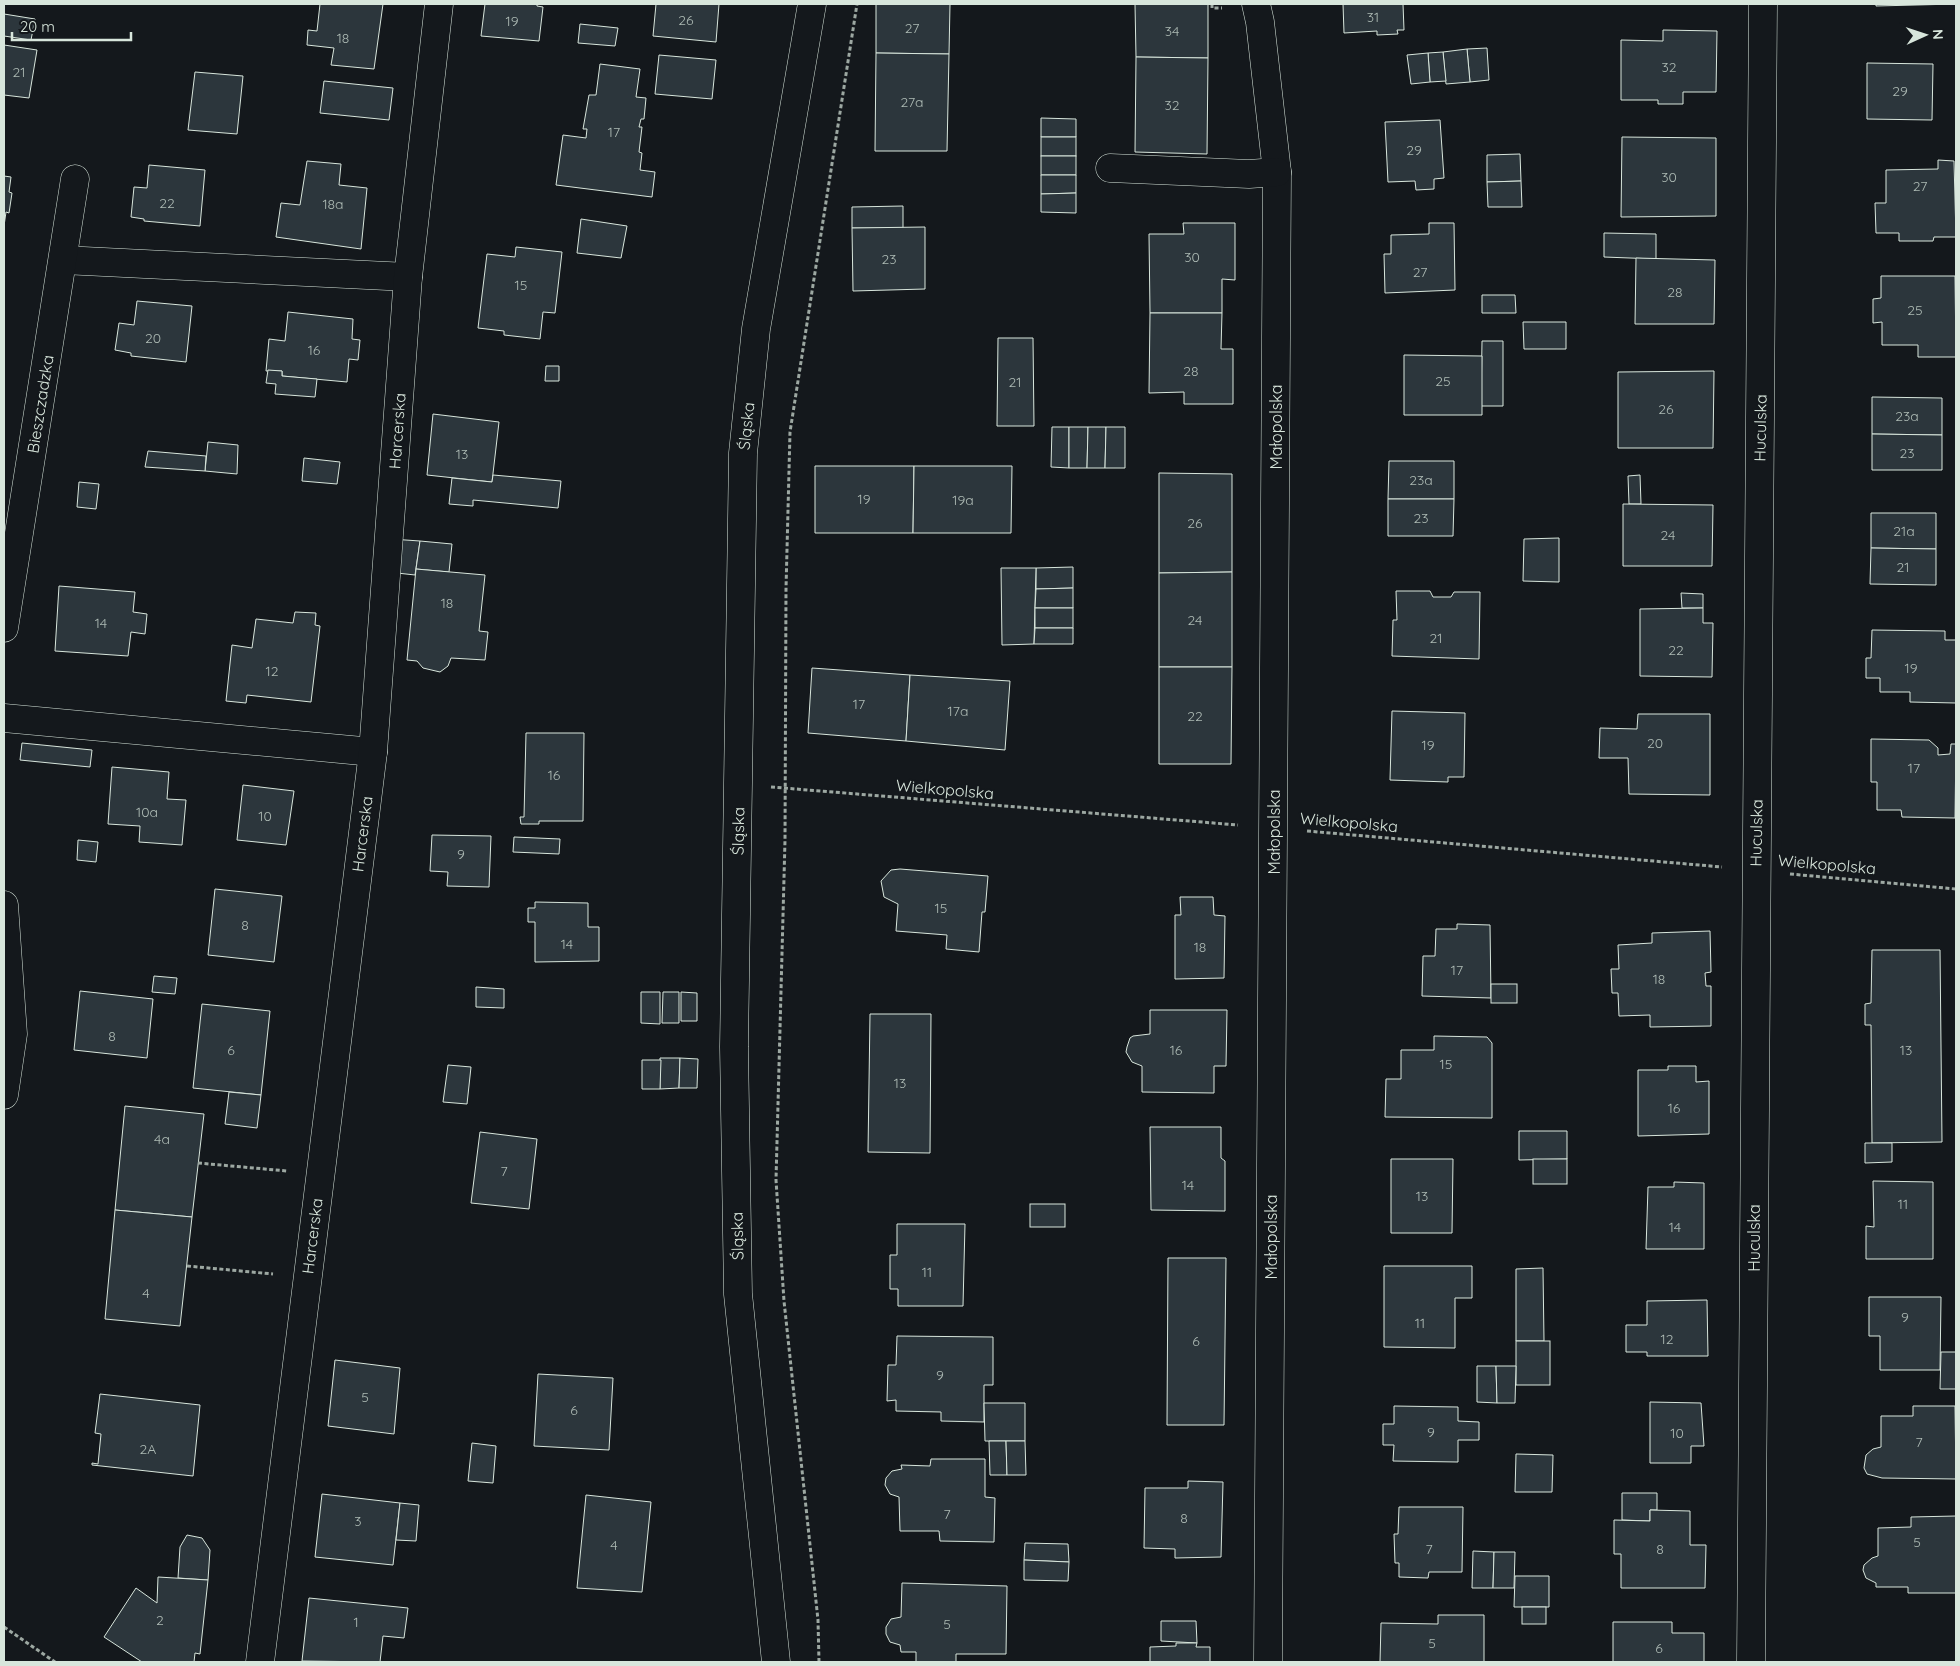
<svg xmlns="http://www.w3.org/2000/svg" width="1960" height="1666" viewBox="0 0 1960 1666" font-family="Quicksand,sans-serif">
<rect width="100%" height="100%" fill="#14181c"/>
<g fill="#2c363c" stroke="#d8e6dc">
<path d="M320,4H383L374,69L331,65L334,48L307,45L308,30L317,31Z"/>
<path d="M485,4H537V6L543,7L539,41L481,36Z"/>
<path d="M656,4H719L716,42L653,36Z"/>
<path d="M876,4H950L949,54L876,53Z"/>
<path d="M1135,4H1208V58L1136,57Z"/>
<path d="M1343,4H1403L1404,30H1397L1398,34L1377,35V31L1344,33Z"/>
<path d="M1876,4H1956L1876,6Z"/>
<path d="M4,14L35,19L31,40L4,36Z"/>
<path d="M580,24L618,28L615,46L578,43Z"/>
<path d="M1663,30L1717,31L1716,92H1683V104H1658V100H1621V40L1663,41Z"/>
<path d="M4,45L37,50L29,98L4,95Z"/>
<path d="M1487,48L1489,80L1470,82L1467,49Z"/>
<path d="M1467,49L1470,82L1446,84L1443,52Z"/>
<path d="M1443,52L1446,81L1430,82L1428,53Z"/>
<path d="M876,53L949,54L947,151H875Z"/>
<path d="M1428,53L1430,82L1411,84L1407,55Z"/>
<path d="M659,55L716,60L712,99L655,94Z"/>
<path d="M1136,57L1208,58L1207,154L1135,152Z"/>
<path d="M1867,63L1933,64L1932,120L1867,119Z"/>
<path d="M600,64L640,69L636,97L646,98L644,119H641L639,127H642L639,152L642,153L640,170L655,172L652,197L556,185L563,135L586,138L587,129H583L589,95H596Z"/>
<path d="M195,72L243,76L237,134L188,130Z"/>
<path d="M324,81L393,88L389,120L320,113Z"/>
<path d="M1041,118L1076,119V137H1041Z"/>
<path d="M1440,120L1444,178L1434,179V189L1416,190L1415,181L1388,182L1385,122Z"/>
<rect x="1041" y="137" width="35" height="19"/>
<path d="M1622,137L1716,138V216L1621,217Z"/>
<path d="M1520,154L1521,181L1487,182V155Z"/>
<rect x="1041" y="156" width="35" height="19"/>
<path d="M1938,160L1954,161L1956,237H1934L1933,241H1899V233H1876L1875,203H1886V170L1938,169Z"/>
<path d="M307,161L341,164L339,185L367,188L361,249L276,237L281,203L300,205Z"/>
<path d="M149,165L205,170L200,226L144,221V219L131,217L134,187L147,188Z"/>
<path d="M1041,175H1076V193L1041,194Z"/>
<path d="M4,176L11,177L9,192L12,193L9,213L6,212L4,226Z"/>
<path d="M1521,181L1522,207H1488L1487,182Z"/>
<path d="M1076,193V213L1041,212V194Z"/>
<path d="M903,206V228H852V207Z"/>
<path d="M581,219L627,226L621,258L577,253Z"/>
<path d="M1183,223H1235V280L1222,279V313H1150L1149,234H1184Z"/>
<path d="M1429,223H1454L1455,290L1385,293L1384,254H1391V235L1429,234Z"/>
<path d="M925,227V289L853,291L852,228Z"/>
<path d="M1604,233L1656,234V259L1604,257Z"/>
<path d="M516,247L562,252L555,313L543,312L540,339L504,335V331L478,328L487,254L515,257Z"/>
<path d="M1636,258L1715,260L1714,324H1635Z"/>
<path d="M1881,276H1955L1956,357H1918V345H1882V322L1873,323V299L1881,298Z"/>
<path d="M1482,295H1515L1516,313H1482Z"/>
<path d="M137,301L192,306L186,362L131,356V353L115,350L119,323L134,325Z"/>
<path d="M288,312L353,319L352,339L360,340L358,360L349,359L347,382L282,376V371H266L269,339L285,341Z"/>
<path d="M1150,313H1222L1221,349H1233V404H1184V392L1149,393Z"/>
<path d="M1523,322H1566V349H1524Z"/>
<path d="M998,338H1033L1034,426H997Z"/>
<path d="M1482,341H1503V406H1481Z"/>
<path d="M1404,355L1482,356V415H1404Z"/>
<path d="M546,366H559V381H545Z"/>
<path d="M268,370L282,371V376L317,379L315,397L275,394L276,384L266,383Z"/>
<path d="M1714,371L1713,448H1618V372Z"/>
<path d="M1872,397L1942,398V435L1872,434Z"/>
<path d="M433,414L499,422L492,482L427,475Z"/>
<path d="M1052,427H1069V468L1051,467Z"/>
<path d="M1069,427H1088L1087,468H1069Z"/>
<path d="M1088,427H1106L1105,468H1087Z"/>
<path d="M1106,427H1125V468H1105Z"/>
<path d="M1872,434L1942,435V470H1872Z"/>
<path d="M208,442L238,445L237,474L205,471Z"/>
<path d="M148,451L206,456L205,471L145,467Z"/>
<path d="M304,458L340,462L337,484L302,481Z"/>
<path d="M1389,461H1454V499H1388Z"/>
<path d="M815,466H914L913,533H815Z"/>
<path d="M914,466H1012L1011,533H913Z"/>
<path d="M1159,473L1232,474V572L1159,573Z"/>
<path d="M493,475L561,481L558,508L473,500V506L449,504L452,478L492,482Z"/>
<path d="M1640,475L1641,504H1629L1628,476Z"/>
<path d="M79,482L99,484L96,509L77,507Z"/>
<path d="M1388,499H1454L1453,536H1388Z"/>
<path d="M1623,504L1713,505L1712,566H1623Z"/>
<path d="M1871,513H1936V549L1871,548Z"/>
<path d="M1559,538V582L1523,581L1524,539Z"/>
<path d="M391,539L420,541L415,575L388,572Z"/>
<path d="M420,541L452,544L449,572L416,569Z"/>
<path d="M1871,548L1936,549V585L1870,584Z"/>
<path d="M1073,567V588L1036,589V568Z"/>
<path d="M1001,568H1036L1034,644L1002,645Z"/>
<path d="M416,569L485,575L479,631L488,632L485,660L451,658L448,666L440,672L423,668L417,661L407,660Z"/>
<path d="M1232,572V667H1159V573Z"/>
<path d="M59,586L135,592L133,612L147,614L145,634L131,632L128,656L55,651Z"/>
<path d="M1073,588V608H1035L1036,589Z"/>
<path d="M1396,591H1430L1433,597H1451L1454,592H1480L1479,659L1392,656L1393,620H1397Z"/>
<path d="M1681,593L1703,594V608H1682Z"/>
<rect x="1035" y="608" width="38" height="20"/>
<path d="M1703,608V623H1713L1712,677L1640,676V609Z"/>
<path d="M295,612L316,613L315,625L320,626L311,702L247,695L246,703L226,701L232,645L252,648L256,619L293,623Z"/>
<path d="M1035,628H1073V644H1034Z"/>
<path d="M1872,630L1945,631V640H1956V703L1910,702V692H1880V678H1866V658H1871Z"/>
<path d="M1159,667H1232L1231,764H1159Z"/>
<path d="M812,668L910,675L906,741L808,733Z"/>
<path d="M910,675L1010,681L1005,750L906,741Z"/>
<path d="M1392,711L1465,713L1464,777H1448V782L1390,780Z"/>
<path d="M1638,714H1710V795L1629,794L1628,758H1599L1600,728L1637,729Z"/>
<path d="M526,733H584L583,821H539V824H521L520,817H524Z"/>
<path d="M1871,739L1929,740L1938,748V755L1950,754L1951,744H1956L1955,818L1902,817L1901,810H1877V782H1871Z"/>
<path d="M22,743L92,750L90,767L20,760Z"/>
<path d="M112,767L169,772L167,799L186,800L182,845L139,842L140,826L108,824Z"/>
<path d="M243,785L294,791L286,845L237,840Z"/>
<path d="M432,835L491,836L489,887L447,886L448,872L430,871Z"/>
<path d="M514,837L560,839L559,854L513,852Z"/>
<path d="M78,840L98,842L96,862L77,860Z"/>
<path d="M900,869L988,876L985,912H982L979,952L946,949L947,935L896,931L898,904L884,897L881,881L891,870Z"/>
<path d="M215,889L282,896L274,962L208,955Z"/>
<path d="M1180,897H1213L1214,915L1225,916L1224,978L1175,979V915H1181Z"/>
<path d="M535,902L588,903V927H599V961L535,962V922H528V908H535Z"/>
<path d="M1457,924L1490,925L1491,998L1422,996L1423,956H1435L1436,929H1457Z"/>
<path d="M1710,931L1711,972L1705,973L1706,986H1711V1026L1650,1027V1015L1619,1016L1618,993H1612L1611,969H1619L1618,945L1652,943V933Z"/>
<path d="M1872,950H1940L1942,1142L1872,1143L1871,1025H1865V1004L1871,1003Z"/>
<path d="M154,976L177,978L175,994L152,992Z"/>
<rect x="1491" y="984" width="26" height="19"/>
<path d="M476,987L504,989V1008L476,1007Z"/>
<path d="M80,991L153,999L147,1058L74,1050Z"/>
<path d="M641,992H660V1024L641,1023Z"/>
<path d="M663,992H679V1023H662Z"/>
<path d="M681,992L697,993V1021H681Z"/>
<path d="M202,1004L270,1011L261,1095L193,1088Z"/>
<path d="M1150,1010H1227L1226,1066H1214V1093L1142,1092V1066L1132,1062L1126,1052L1127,1047L1130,1038L1133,1036L1150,1034Z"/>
<path d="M870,1014H931L930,1153L868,1152Z"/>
<path d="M1434,1036L1487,1037L1492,1043V1118L1385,1117L1386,1079H1401V1050H1434Z"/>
<path d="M660,1058H680L679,1088L660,1089Z"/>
<path d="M680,1058L698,1059L697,1088H679Z"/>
<path d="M642,1060H661L660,1089H642Z"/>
<path d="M448,1065L471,1067L467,1104L443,1102Z"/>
<path d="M1668,1066H1696V1082L1709,1081V1134L1638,1136V1070H1668Z"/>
<path d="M229,1092L261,1095L257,1128L225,1124Z"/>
<path d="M125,1106L204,1114L192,1217L115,1210Z"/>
<path d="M1150,1127H1221V1158L1225,1161V1211L1151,1210Z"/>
<path d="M1519,1131H1567V1159L1519,1160Z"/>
<path d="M480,1132L537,1139L529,1209L471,1203Z"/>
<path d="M1865,1143H1892V1162L1865,1163Z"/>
<path d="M1391,1159H1453L1452,1233H1391Z"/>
<rect x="1533" y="1159" width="34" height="25"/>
<path d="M1873,1181L1933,1182V1259H1866V1226L1874,1227Z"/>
<path d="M1674,1182L1704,1183V1249H1646L1648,1187H1674Z"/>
<rect x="1030" y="1204" width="35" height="23"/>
<path d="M115,1210L192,1217L180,1326L105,1319Z"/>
<path d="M897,1224H965L963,1306H898V1289H890V1255H897Z"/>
<path d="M1168,1258H1226L1224,1425H1167Z"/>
<path d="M1384,1266H1472V1298H1455V1348L1384,1347Z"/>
<path d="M1543,1268L1544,1341H1516V1269Z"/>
<path d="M1869,1297H1941L1940,1370H1880V1336H1869Z"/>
<path d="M1707,1300L1708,1356H1647V1352H1626V1325H1647V1301Z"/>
<path d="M897,1336L993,1337V1385H984V1422L941,1421V1412L896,1411V1400L887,1401L888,1365H896Z"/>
<rect x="1516" y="1341" width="34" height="44"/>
<path d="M1941,1352H1956V1389H1940Z"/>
<path d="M335,1360L400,1368L394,1434L328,1426Z"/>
<path d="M1477,1366H1496L1497,1403L1477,1402Z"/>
<path d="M1496,1366H1516L1515,1403H1497Z"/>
<path d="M538,1374L613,1378L609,1450L534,1446Z"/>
<path d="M100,1394L200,1405L193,1476L92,1465V1463L98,1464L101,1434L95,1433Z"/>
<path d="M1650,1402L1701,1403L1704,1446H1691V1463H1650Z"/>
<path d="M984,1403H1025V1441H985Z"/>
<path d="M1394,1406L1458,1407V1421L1479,1422V1440H1458V1462L1393,1461L1394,1445H1383V1424H1394Z"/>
<path d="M1913,1406H1955L1956,1479L1882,1478L1867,1474L1864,1468L1866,1455L1873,1449L1881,1447V1416H1913Z"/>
<path d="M989,1441H1006L1007,1475H990Z"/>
<path d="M1006,1441H1025L1026,1475H1007Z"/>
<path d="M472,1443L496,1446L493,1483L468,1481Z"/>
<path d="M1516,1454L1553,1455L1552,1492H1515Z"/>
<path d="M931,1459H985V1497L995,1498L994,1542L940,1541L939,1531H900L899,1497L890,1494L885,1485L886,1478L892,1471L902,1469L901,1465L930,1466Z"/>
<path d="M1188,1481L1223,1482L1221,1557L1175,1558V1549L1144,1548L1145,1488H1188Z"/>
<path d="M1622,1493H1657V1510H1650V1521L1622,1520Z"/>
<path d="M322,1494L400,1503L393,1565L315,1557Z"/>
<path d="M586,1495L651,1502L642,1592L577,1588Z"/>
<path d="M400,1503L419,1505L416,1541L396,1540Z"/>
<path d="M1399,1507H1463L1462,1572H1429L1428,1578L1399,1577V1563H1395L1394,1534H1398Z"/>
<path d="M1650,1510L1690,1511V1545H1706L1705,1588H1621V1554H1614V1520L1650,1521Z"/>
<path d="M1956,1516V1593H1908V1587H1876V1583L1866,1578L1863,1570L1864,1565L1872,1558L1878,1556V1528L1911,1527V1517Z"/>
<path d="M187,1535L202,1538L210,1550L208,1580L178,1578L180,1547Z"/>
<path d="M1025,1543L1068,1544L1069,1562L1024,1560Z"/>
<path d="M1473,1551L1494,1552L1493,1588H1472Z"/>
<path d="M1494,1552H1515L1514,1588H1493Z"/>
<path d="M1024,1560L1069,1562L1068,1581L1024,1580Z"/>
<path d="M1515,1576H1549V1607H1514Z"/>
<path d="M158,1577L208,1580L200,1654L195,1653L194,1662H142L104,1637L136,1588L157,1603Z"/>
<path d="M902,1583L1007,1586L1006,1654H956V1662H916V1652H901L900,1645L890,1642L886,1634V1627L891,1619L901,1617Z"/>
<path d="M309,1598L408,1608L404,1638L383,1636L380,1662L302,1661Z"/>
<rect x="1522" y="1607" width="24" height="17"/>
<path d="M1438,1615H1484V1662H1380L1381,1623L1438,1624Z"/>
<path d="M1161,1621H1196L1197,1643L1161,1641Z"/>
<path d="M1613,1622H1672V1633H1704V1662H1613Z"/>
<path d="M1176,1643H1197L1196,1647H1210V1662H1150V1647L1176,1646Z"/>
</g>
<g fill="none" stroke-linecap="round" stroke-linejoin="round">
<defs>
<g id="minor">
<path d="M1256,4L1260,22L1277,172L1268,1662"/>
<path d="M1110,168L1249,174L1277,172"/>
<path d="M63,260L408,277"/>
<path d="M4,628L75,179"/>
<path d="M4,718L373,752"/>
<path d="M4,905L13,1034L4,1095"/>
<path d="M260,1662L373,752L408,277L439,4"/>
<path d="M776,1662L738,1294L734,1047L743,453L756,329L812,4"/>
<path d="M1751,1662L1763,4"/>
</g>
</defs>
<use href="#minor" stroke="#d8e6dc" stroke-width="29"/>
<g stroke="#9da8a2" stroke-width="3" stroke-dasharray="4 2.5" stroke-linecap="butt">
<path d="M1212,4V8H1222"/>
<path d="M771,787L1238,825"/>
<path d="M1307,831L1722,867"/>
<path d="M1790,874L1956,889"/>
<path d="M198,1163L287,1171"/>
<path d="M187,1266L273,1274"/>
<path d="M4,1627L55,1662"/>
<path d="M819,1662L818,1620L784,1301L776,1180L785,840L786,589L790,432L857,4"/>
</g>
<use href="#minor" stroke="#14181c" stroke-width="28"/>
</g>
<g text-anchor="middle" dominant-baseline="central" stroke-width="4" stroke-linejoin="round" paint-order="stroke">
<g font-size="14" fill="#adbab4">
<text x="1373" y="17">31</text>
<text x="686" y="20">26</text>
<text x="512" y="21">19</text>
<text x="912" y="28">27</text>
<text x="1172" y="31">34</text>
<text x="343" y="38">18</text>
<text x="1669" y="67">32</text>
<text x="19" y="72">21</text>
<text x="1900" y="91">29</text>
<text x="912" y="102">27a</text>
<text x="1172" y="105">32</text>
<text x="614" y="132">17</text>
<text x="1414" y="150">29</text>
<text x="1669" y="177">30</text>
<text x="1920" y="186">27</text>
<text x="167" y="203">22</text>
<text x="333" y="204">18a</text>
<text x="1192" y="257">30</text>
<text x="889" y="259">23</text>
<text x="1420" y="272">27</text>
<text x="521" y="285">15</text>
<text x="1675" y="292">28</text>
<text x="1915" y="310">25</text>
<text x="153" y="338">20</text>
<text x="314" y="350">16</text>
<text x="1191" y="371">28</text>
<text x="1443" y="381">25</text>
<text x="1015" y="382">21</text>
<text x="1666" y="409">26</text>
<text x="1907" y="416">23a</text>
<text x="1907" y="453">23</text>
<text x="462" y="454">13</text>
<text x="1421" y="480">23a</text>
<text x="864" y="499">19</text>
<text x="963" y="500">19a</text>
<text x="1421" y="518">23</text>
<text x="1195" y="523">26</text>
<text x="1904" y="531">21a</text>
<text x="1668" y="535">24</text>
<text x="1903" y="567">21</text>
<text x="447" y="603">18</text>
<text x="1195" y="620">24</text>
<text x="101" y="623">14</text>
<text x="1436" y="638">21</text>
<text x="1676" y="650">22</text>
<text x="1911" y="668">19</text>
<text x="272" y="671">12</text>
<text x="859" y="704">17</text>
<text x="958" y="711">17a</text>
<text x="1195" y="716">22</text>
<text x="1655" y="743">20</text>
<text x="1428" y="745">19</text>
<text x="1914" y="768">17</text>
<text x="554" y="775">16</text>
<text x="147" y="812">10a</text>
<text x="265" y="816">10</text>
<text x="461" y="854">9</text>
<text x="941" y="908">15</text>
<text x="245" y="925">8</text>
<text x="567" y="944">14</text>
<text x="1200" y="947">18</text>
<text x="1457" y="970">17</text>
<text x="1659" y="979">18</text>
<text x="112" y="1036">8</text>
<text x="231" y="1050">6</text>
<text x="1176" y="1050">16</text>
<text x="1906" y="1050">13</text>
<text x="1446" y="1064">15</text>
<text x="900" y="1083">13</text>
<text x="1674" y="1108">16</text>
<text x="162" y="1139">4a</text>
<text x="504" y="1171">7</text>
<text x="1188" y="1185">14</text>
<text x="1422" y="1196">13</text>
<text x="1903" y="1204">11</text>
<text x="1675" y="1227">14</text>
<text x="927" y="1272">11</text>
<text x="146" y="1293">4</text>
<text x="1905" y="1317">9</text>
<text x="1420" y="1323">11</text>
<text x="1667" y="1339">12</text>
<text x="1196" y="1341">6</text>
<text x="940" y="1375">9</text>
<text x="365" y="1397">5</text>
<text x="574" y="1410">6</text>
<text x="1431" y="1432">9</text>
<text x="1677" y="1433">10</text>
<text x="1919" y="1442">7</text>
<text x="148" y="1449">2A</text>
<text x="947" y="1514">7</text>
<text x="1184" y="1518">8</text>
<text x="358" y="1521">3</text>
<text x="1917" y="1542">5</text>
<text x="614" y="1545">4</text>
<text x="1429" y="1549">7</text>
<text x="1660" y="1549">8</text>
<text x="160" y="1620">2</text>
<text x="356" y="1622">1</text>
<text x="947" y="1624">5</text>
<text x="1432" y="1643">5</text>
<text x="1659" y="1648">6</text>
</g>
<g font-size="16" fill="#d8e6dc" stroke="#14181c">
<text transform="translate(40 404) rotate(-81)">Bieszczadzka</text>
<text transform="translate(746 426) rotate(-84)">Śląska</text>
<text transform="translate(1276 427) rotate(-90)">Małopolska</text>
<text transform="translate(1760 428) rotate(-89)">Huculska</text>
<text transform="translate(397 431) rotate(-86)">Harcerska</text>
<text transform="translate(945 789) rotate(5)">Wielkopolska</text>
<text transform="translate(1349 822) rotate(5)">Wielkopolska</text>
<text transform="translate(738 831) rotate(-89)">Śląska</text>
<text transform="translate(1274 832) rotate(-90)">Małopolska</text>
<text transform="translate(1756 833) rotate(-89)">Huculska</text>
<text transform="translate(362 834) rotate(-83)">Harcerska</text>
<text transform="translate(1827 864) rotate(5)">Wielkopolska</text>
<text transform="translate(312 1236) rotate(-83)">Harcerska</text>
<text transform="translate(737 1236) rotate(-91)">Śląska</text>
<text transform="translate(1271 1237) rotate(-90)">Małopolska</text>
<text transform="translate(1754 1238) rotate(-90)">Huculska</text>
</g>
</g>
<rect width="1960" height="1666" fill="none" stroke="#d8e6dc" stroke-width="10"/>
<g transform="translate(1925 35) rotate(87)" stroke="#14181c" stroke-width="4" paint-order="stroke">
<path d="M0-4L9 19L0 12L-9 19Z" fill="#d8e6dc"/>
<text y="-8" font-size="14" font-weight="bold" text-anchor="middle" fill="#d8e6dc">N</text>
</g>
<path d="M12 32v8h119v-8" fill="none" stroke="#d8e6dc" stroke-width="2.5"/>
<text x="20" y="32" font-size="15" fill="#d8e6dc" stroke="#14181c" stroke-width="4" paint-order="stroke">20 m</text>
</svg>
